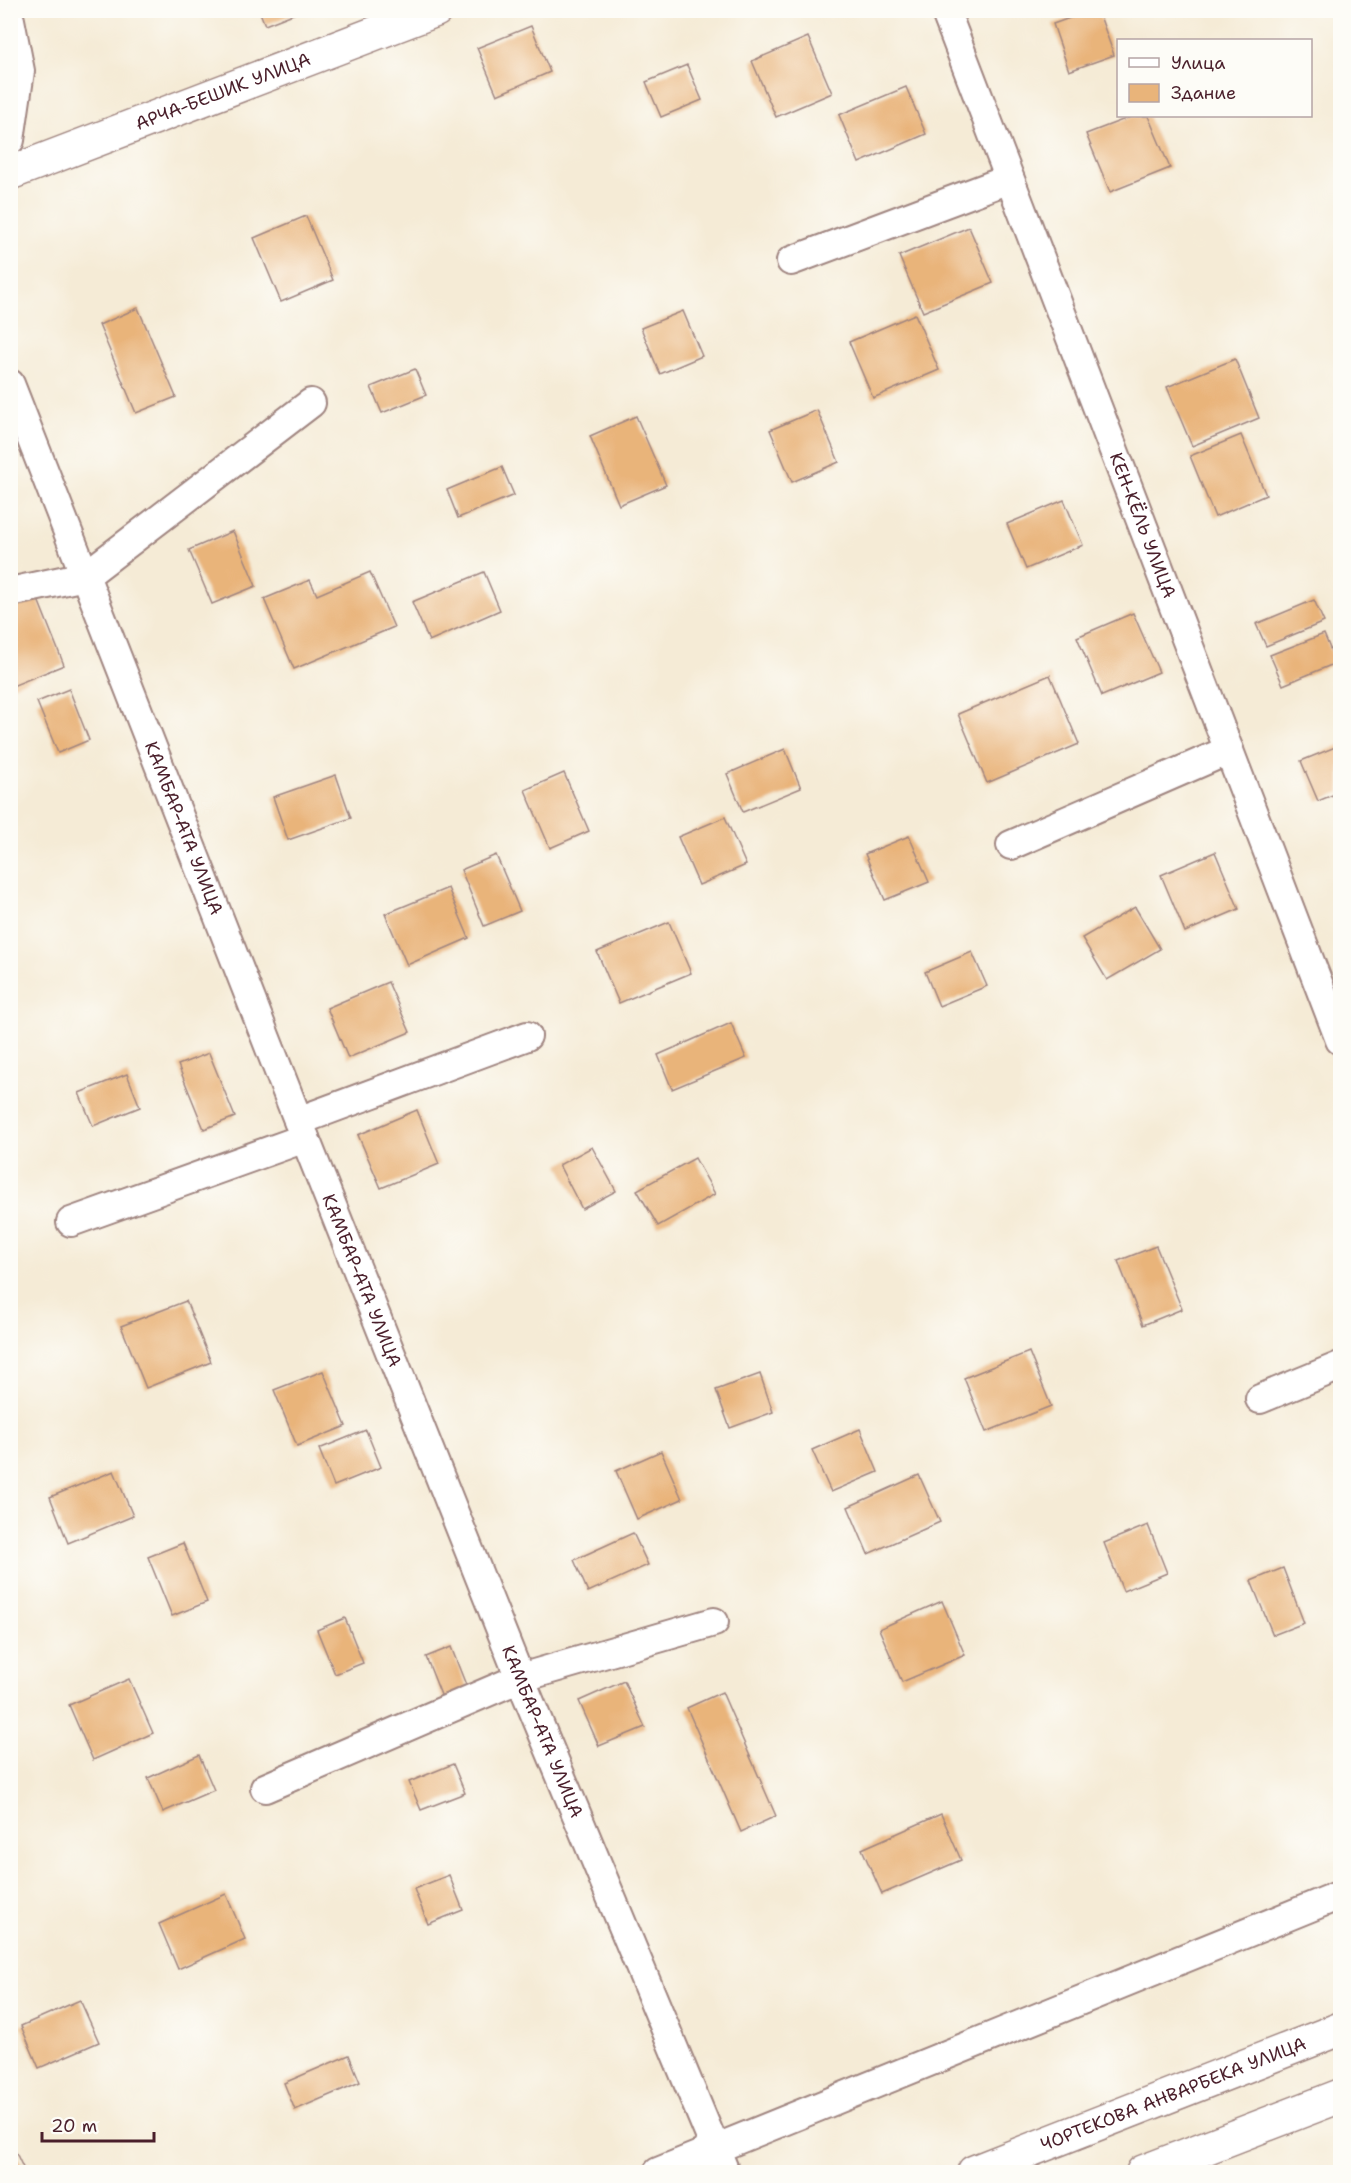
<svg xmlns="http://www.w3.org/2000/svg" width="1351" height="2183" viewBox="0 0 1351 2183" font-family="'Shantell Sans',sans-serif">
<rect width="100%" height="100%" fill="#fdfcf7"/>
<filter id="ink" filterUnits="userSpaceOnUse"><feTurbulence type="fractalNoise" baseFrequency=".0167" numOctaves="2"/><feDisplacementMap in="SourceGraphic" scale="12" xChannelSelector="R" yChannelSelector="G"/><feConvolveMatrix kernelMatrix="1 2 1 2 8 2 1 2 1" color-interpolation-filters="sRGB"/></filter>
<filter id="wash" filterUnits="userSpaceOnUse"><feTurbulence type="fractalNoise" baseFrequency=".008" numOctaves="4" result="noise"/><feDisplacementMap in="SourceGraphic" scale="24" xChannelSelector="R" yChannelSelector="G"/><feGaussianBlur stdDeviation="1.35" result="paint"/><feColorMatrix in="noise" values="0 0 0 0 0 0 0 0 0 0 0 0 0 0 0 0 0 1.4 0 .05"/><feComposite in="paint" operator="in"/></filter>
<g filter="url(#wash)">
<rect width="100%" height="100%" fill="#f5ebd6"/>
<g id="blocks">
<g fill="#e9b47a">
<path d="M259,10H297L298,12L265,25Z"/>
<path d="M1092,10H1098L1114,55L1069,71L1053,24Z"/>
<path d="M531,26L550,72L497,95L477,48Z"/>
<path d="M808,37L832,93L776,117L752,61Z"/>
<path d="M687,65L702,100L661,117L646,82Z"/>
<path d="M906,87L926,134L859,163L839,115Z"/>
<path d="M1133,116H1148L1170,168L1110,192L1086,134Z"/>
<path d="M306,216L333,280L281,302L254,238Z"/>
<path d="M969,227L993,283L923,312L899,256Z"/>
<path d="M138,308L176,397L136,413L99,325Z"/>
<path d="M683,311L702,356L660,374L641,328Z"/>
<path d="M915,314L939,370L873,398L849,342Z"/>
<path d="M1235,359L1259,418L1192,446L1167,387Z"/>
<path d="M415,369L426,395L382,413L371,387Z"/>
<path d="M817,410L839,462L792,482L770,430Z"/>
<path d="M636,416L666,485L619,505L590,436Z"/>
<path d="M1241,435L1266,495L1215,517L1190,456Z"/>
<path d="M502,467L514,495L458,518L447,490Z"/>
<path d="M1064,500L1083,545L1026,569L1007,524Z"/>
<path d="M233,531L256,586L212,604L189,550Z"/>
<path d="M370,572L394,627L294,669L264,599L310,580L317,595Z"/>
<path d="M484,572L500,610L429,641L412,602Z"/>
<path d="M37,597L64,665L10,687V608Z"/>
<path d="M1314,600L1324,622L1266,646L1256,624Z"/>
<path d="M1133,613L1159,672L1102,696L1077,637Z"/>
<path d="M1324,634L1336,663L1283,685L1270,655Z"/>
<path d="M1050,675L1079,744L987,783L958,714Z"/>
<path d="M69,689L89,740L58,753L37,702Z"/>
<path d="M1340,745V792L1318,801L1301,761Z"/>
<path d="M785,749L801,788L743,812L727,774Z"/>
<path d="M564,773L589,831L550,848L525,790Z"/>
<path d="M336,775L351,818L288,840L273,797Z"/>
<path d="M725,817L746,865L699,885L678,837Z"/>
<path d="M909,836L929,882L885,900L865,854Z"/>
<path d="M1215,852L1239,909L1185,932L1161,875Z"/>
<path d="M496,855L520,911L484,926L461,870Z"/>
<path d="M448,888L469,938L407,965L385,914Z"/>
<path d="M1135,907L1160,949L1107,980L1082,938Z"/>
<path d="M669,922L691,973L619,1003L597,952Z"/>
<path d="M972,952L987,986L939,1006L925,972Z"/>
<path d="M388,982L410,1032L348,1058L327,1008Z"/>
<path d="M731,1023L746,1058L672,1089L658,1055Z"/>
<path d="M209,1053L235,1117L204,1129L178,1065Z"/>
<path d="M127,1074L140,1107L93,1126L79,1093Z"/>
<path d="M417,1110L439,1164L381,1188L358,1135Z"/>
<path d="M592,1147L616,1191L582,1209L559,1165Z"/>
<path d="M695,1158L715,1194L658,1226L637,1190Z"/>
<path d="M1156,1246L1182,1309L1143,1325L1118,1261Z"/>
<path d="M186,1301L211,1362L146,1388L121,1326Z"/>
<path d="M1029,1352L1051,1406L986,1432L964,1378Z"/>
<path d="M323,1371L346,1426L297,1446L274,1390Z"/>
<path d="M760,1374L773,1412L730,1428L716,1390Z"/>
<path d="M860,1429L878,1472L831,1492L812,1450Z"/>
<path d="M366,1430L381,1467L334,1486L319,1449Z"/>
<path d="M661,1451L682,1499L637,1519L616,1471Z"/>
<path d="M114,1471L133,1516L68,1543L50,1497Z"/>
<path d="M919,1475L940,1522L868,1554L848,1507Z"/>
<path d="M1148,1525L1167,1573L1123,1591L1104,1543Z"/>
<path d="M633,1533L648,1565L588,1592L574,1560Z"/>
<path d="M183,1543L207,1602L172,1616L148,1557Z"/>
<path d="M1283,1568L1304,1623L1273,1635L1251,1581Z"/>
<path d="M942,1601L965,1655L902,1682L879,1629Z"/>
<path d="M345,1618L363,1663L335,1674L317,1630Z"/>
<path d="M451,1647L468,1690L443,1700L426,1657Z"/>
<path d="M129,1679L153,1733L93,1760L69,1705Z"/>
<path d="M624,1681L645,1727L599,1746L579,1701Z"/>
<path d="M722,1692L776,1816L741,1832L687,1708Z"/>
<path d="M199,1755L214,1790L163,1812L148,1778Z"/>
<path d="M453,1764L465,1793L421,1810L409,1782Z"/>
<path d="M941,1814L961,1860L882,1894L862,1849Z"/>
<path d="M449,1875L463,1910L428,1924L414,1889Z"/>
<path d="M226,1894L245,1939L178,1969L159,1924Z"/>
<path d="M80,2000L99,2042L39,2068L21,2026Z"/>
<path d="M349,2055L360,2082L295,2110L284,2083Z"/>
<path d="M10,2140L25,2172H10Z"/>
</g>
</g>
</g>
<g filter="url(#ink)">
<use href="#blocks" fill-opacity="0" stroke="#a08580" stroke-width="1.5"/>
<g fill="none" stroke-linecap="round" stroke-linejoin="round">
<defs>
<g id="minor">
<path id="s1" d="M945,10L1340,1040"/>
<path d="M10,20L20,71L10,140"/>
<path d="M791,261L1009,179"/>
<path id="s2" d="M10,384L305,1138L520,1678L725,2172"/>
<path d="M10,592L85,576L311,403"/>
<path d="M1011,845L1229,750"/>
<path d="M298,1121L527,1036"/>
<path d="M71,1222L305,1138"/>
<path d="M1260,1399L1340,1366"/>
<path d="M265,1788L520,1678L714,1622"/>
<path d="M658,2172L1340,1895"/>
</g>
<g id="tertiary">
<path id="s3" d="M10,173L436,10"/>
</g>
<g id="secondary">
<path id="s4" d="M974,2172L1340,2029"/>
<path d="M1143,2172L1340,2096"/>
</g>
</defs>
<use href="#minor" stroke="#a08580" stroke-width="32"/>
<use href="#tertiary" stroke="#a08580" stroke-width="36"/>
<use href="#secondary" stroke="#a08580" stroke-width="36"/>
<use href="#minor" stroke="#fff" stroke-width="28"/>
<use href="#tertiary" stroke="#fff" stroke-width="33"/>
<use href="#secondary" stroke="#fff" stroke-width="33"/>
</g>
</g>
<g text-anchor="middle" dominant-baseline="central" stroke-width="4.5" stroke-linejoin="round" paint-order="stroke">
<g font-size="18" fill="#4a1f2b" stroke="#fdfcf7">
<text stroke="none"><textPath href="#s3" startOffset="228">АРЧА-БЕШИК УЛИЦА</textPath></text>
<text stroke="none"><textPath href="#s1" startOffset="552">КЕН-КЁЛЬ УЛИЦА</textPath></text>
<text stroke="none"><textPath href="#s2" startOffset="477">КАМБАР-АТА УЛИЦА</textPath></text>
<text stroke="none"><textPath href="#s2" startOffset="963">КАМБАР-АТА УЛИЦА</textPath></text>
<text stroke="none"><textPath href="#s2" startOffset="1449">КАМБАР-АТА УЛИЦА</textPath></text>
<text stroke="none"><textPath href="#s4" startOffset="214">ЧОРТЕКОВА АНВАРБЕКА УЛИЦА</textPath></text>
</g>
</g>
<rect width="1351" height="2183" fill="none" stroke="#fdfcf7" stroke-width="36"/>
<rect x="1117" y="39" width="195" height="78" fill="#fdfcf7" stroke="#b5a4a5" stroke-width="1.5"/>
<rect x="1129" y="58" width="30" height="9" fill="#ffffff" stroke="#b5a4a5" stroke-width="1.5"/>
<text x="1171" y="69" font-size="18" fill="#4a1f2b">Улица</text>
<rect x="1129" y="84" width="30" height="18" fill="#e9b47a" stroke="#b5a4a5" stroke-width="1.5"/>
<text x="1171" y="99" font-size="18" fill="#4a1f2b">Здание</text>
<path d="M42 2132v9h112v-9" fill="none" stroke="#4a1f2b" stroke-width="3"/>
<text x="51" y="2132" font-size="18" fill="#4a1f2b" stroke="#fdfcf7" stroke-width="4.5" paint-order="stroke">20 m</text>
</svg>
